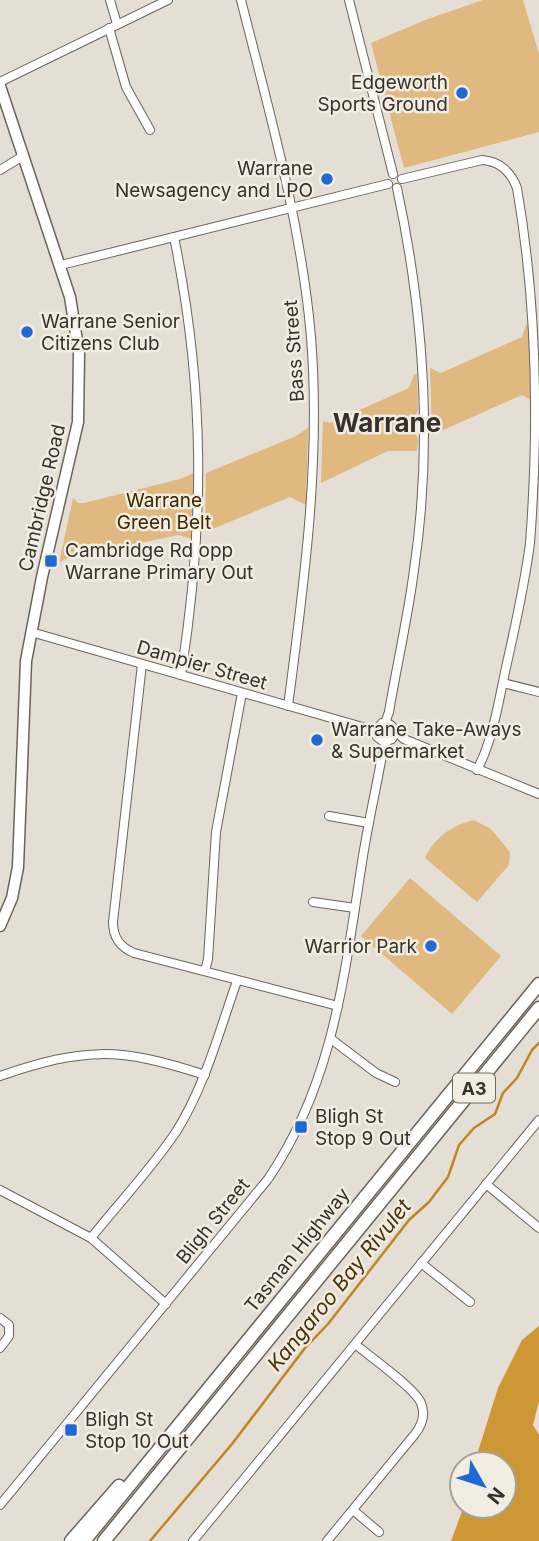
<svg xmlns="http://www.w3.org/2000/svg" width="539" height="1541" viewBox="0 0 539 1541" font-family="Inter,sans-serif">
<rect width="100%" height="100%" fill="#e5ded4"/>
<g fill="#dfb97f">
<path d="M483,0H523L539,54V132L404,168L371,43L425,20Z"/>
<path d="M529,324L531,400L522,395L432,435L430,368L441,373L522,337L526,325Z"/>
<path d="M417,374L418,411L415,417V433L418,439L417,451H388L321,483L323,421L330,423L409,388L414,375Z"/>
<path d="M308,428L306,505L290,497L205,532L206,473L296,436Z"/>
<path d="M194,473L192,539L178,535L65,559L59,563L73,498L78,503H84L180,479Z"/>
<path d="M474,820L491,829L510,852L509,865L477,902L425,858C434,838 452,825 474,820Z"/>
<path d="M410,878L501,956L452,1014L361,936Z"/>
</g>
<path fill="#cd9736" d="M539,1326V1401L533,1425L539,1435V1541H451L464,1506H504V1464H474L498,1388L522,1340Z"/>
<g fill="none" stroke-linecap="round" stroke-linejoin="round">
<path stroke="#bc8721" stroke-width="2.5" d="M150,1541L232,1444L305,1348L328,1324L409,1220L429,1202L448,1177L459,1145L474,1128L495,1114L503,1093L517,1078L532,1050L539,1043"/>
<defs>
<g id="minor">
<path d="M110,0L117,24"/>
<path d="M241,0C269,111 301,222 311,337C321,460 304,584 288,706"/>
<path d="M349,0L393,174"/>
<path d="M109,28L126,87L150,130"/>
<path d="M0,82L168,0"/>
<path d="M0,170L23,156"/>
<path d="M402,179L482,160C499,161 511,172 517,188C537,304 539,425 530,543C525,583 516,623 507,663C499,698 494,738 477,770"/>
<path d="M174,237C205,389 205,522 181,675"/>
<path d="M61,265L388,184"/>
<path d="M31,632L366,728L376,734"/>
<path d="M142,664L113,922C113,938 120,947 134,953L338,1006"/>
<path d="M503,683L539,692"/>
<path d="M385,723L389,712C397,664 408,617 414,570C433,442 424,314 397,188"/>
<path d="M395,733L392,739L384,742L377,737L376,731L382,723C393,721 395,733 404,739L539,794"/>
<path d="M329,816L369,823"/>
<path d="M313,902L355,908"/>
<path d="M205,971L208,959L216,832L242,693"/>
<path d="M331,1039L376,1073L395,1082"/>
<path d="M0,1076C85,1047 119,1047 205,1075"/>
<path d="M486,1184L539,1228"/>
<path d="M0,1190L91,1238L166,1304"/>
<path d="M91,1238C119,1203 151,1169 176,1132C205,1086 219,1032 237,981"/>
<path d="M421,1263L470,1302"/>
<path d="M0,1318L9,1325V1336L0,1348"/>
<path d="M0,1505L268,1179C335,1081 345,969 363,856C367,831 372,807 377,782C380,768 381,755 387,741"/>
<path d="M353,1510L379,1532"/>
<path d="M193,1541L539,1120"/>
<path d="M327,1541L415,1434C422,1425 426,1415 421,1403C415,1388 369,1356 355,1344"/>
</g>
<path id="major" d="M0,86L70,297L79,353L78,422L42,577L26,661L18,867L12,898L0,926"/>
<g id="highway">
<path d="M71,1541L119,1486"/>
<path d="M84,1541L539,984"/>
<path d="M104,1541L539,1008"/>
</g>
</defs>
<use href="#minor" stroke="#6a645b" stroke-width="10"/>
<use href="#major" stroke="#6a645b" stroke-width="13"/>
<use href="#highway" stroke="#6a645b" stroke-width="15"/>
<use href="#minor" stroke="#fff" stroke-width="8"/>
<use href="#major" stroke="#fff" stroke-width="10"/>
<use href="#highway" stroke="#fff" stroke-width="12"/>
</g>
<g fill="#1e69d4" stroke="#f3ece1" stroke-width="2.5">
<circle cx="462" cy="93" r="7"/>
<circle cx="327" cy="179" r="7"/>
<circle cx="27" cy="332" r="7"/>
<rect x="44" y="554" width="14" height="14" rx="3.5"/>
<circle cx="317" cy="740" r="7"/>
<circle cx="431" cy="946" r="7"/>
<rect x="294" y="1120" width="14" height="14" rx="3.5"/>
<rect x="64" y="1423" width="14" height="14" rx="3.5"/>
</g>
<g text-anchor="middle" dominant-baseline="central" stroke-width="5" stroke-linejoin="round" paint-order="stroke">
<rect fill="#f3ece1" stroke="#6e6a64" stroke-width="2" x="453" y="1073.5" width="42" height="29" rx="5"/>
<g font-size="18" font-weight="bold" fill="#35322e">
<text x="474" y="1088">A3</text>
</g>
<g font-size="19" fill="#35322e" stroke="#f3ece1" text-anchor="start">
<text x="448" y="82" text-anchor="end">Edgeworth<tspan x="448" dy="22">Sports Ground</tspan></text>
<text x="313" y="168" text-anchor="end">Warrane<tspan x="313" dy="22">Newsagency and LPO</tspan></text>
<text x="41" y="321">Warrane Senior<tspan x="41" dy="22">Citizens Club</tspan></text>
<text x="65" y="550">Cambridge Rd opp<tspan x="65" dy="22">Warrane Primary Out</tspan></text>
<text x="331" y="729">Warrane Take-Aways<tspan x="331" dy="22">&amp; Supermarket</tspan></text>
<text x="417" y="946" text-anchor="end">Warrior Park</text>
<text x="315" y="1116">Bligh St<tspan x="315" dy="22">Stop 9 Out</tspan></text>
<text x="85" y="1419">Bligh St<tspan x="85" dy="22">Stop 10 Out</tspan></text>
</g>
<g font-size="19" fill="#35322e" stroke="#f3ece1">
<text transform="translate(294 351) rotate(-94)">Bass Street</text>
<text transform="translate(42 498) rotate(-77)">Cambridge Road</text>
<text transform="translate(202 665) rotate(16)">Dampier Street</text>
<text transform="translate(213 1221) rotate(-51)">Bligh Street</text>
<text transform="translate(297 1250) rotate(-51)">Tasman Highway</text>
</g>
<g font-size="19" fill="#3c2700" stroke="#f3ece1">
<text x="164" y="500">Warrane<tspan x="164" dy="22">Green Belt</tspan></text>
</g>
<g font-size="21" font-style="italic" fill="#483209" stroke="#f3ece1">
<text transform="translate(339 1285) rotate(-51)">Kangaroo Bay Rivulet</text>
</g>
<g font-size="26" font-weight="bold" fill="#35322e" stroke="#f3ece1">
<text x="387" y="422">Warrane</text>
</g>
</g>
<g transform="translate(483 1485) rotate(129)"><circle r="33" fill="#f3ece1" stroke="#a7a299" stroke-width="2"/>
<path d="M0-5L12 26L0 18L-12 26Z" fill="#1e69d4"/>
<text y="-10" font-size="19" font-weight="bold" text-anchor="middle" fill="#35322e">N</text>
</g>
</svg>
